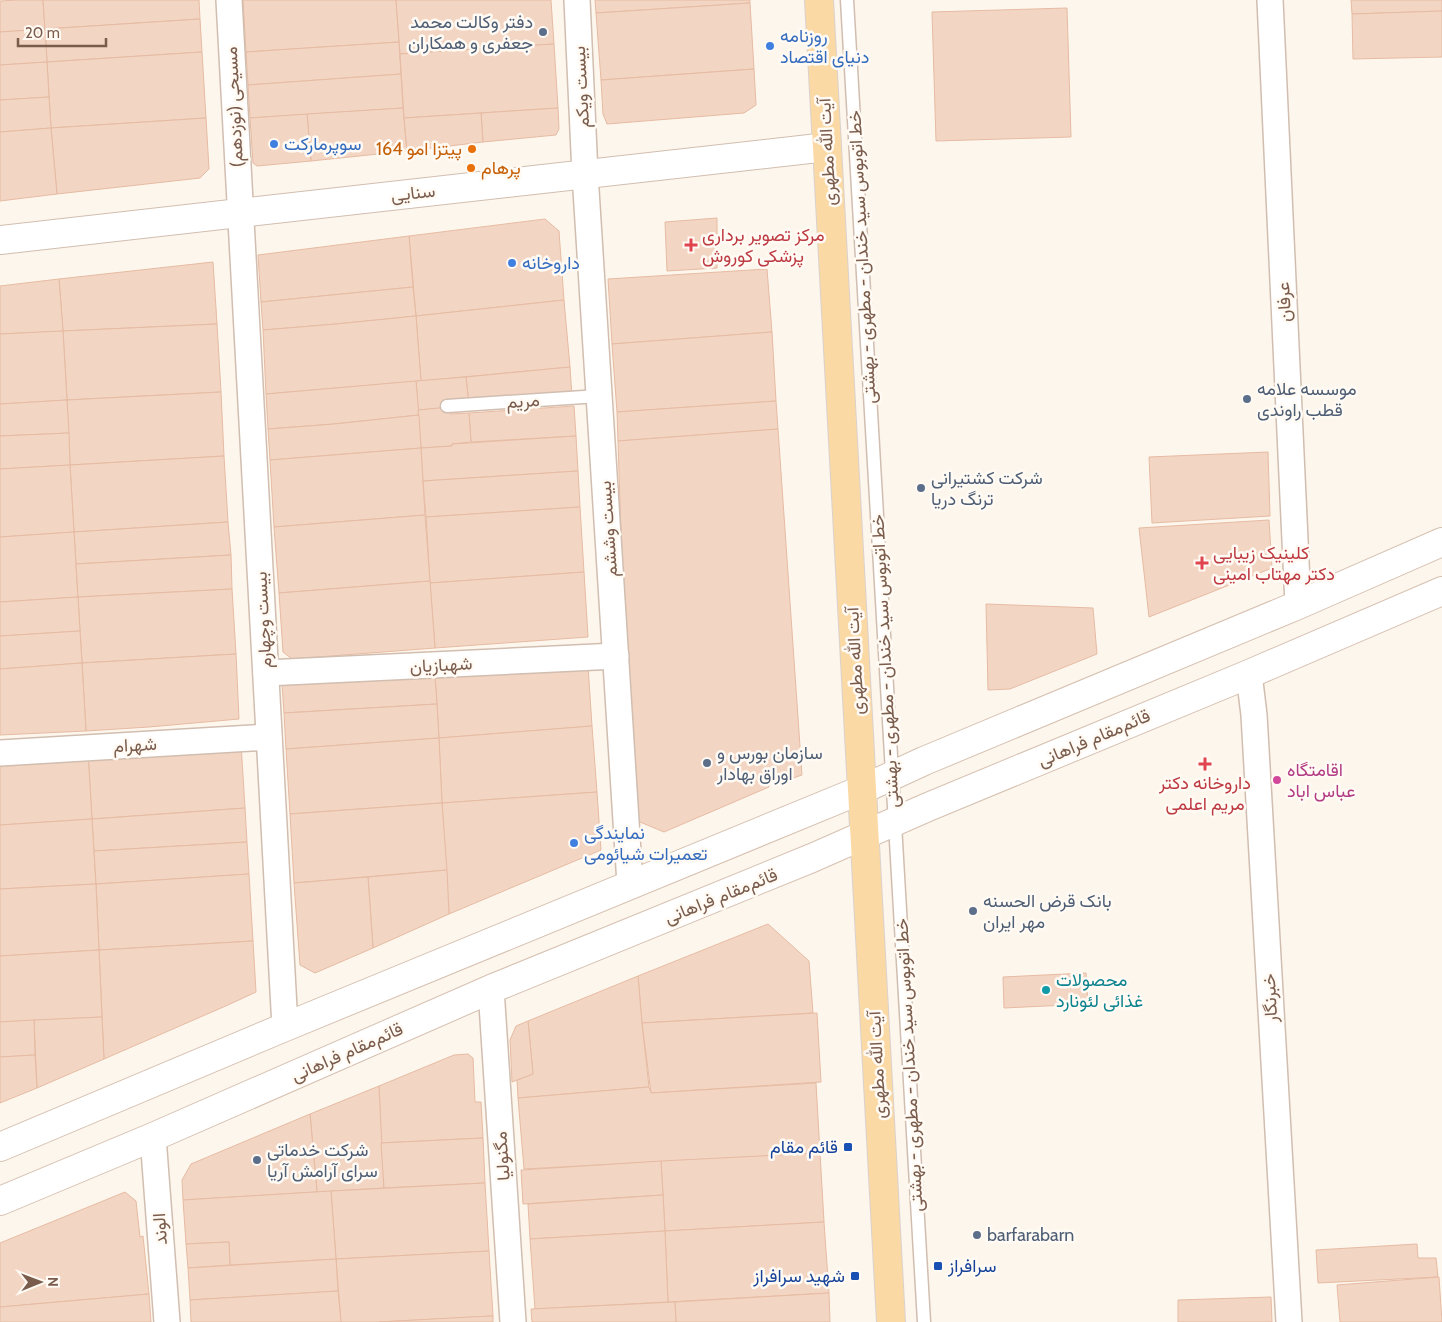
<svg xmlns="http://www.w3.org/2000/svg" width="1442" height="1322" viewBox="0 0 1442 1322" font-family="Cabin,Vazirmatn,sans-serif">
<rect width="100%" height="100%" fill="#fdf6ec"/>
<g fill="#f3d5c3" stroke="#e6bba3">
<path d="M18,0H43L45,29L0,32V1Z"/>
<path d="M43,0H199L200,19L45,29Z"/>
<path d="M243,0H396L399,42L246,52Z"/>
<path d="M396,0H551L554,44L400,54Z"/>
<path d="M595,0H750V3L596,13Z"/>
<path d="M1351,0H1442V11L1352,14Z"/>
<path d="M750,3L754,69L601,80L596,13Z"/>
<path d="M1067,8L1071,137L936,141L932,12Z"/>
<path d="M1442,11V57L1353,59L1352,14Z"/>
<path d="M200,19L202,52L47,62L45,29Z"/>
<path d="M45,29L47,62L0,65V32Z"/>
<path d="M399,42L401,74L248,85L246,52Z"/>
<path d="M554,44L558,108L404,118L400,54Z"/>
<path d="M202,52L206,118L51,128L47,62Z"/>
<path d="M47,62L49,97L0,100V65Z"/>
<path d="M754,69L756,105L744,113L607,124L603,114L601,80Z"/>
<path d="M401,74L403,108L250,118L248,85Z"/>
<path d="M49,97L51,128L0,132V100Z"/>
<path d="M403,108L407,151L311,161L307,114Z"/>
<path d="M558,108L559,129L556,135L483,142L481,113Z"/>
<path d="M481,113L483,142L407,151L404,118Z"/>
<path d="M307,114L311,161L257,166L253,163L250,118Z"/>
<path d="M206,118L209,169L200,178L57,194L51,128Z"/>
<path d="M51,128L57,194L0,201V132Z"/>
<path d="M717,218V268L667,271L665,222Z"/>
<path d="M545,219L559,231L564,300L416,316L409,236Z"/>
<path d="M409,236L413,287L261,302L258,255Z"/>
<path d="M213,262L217,324L63,331L59,279Z"/>
<path d="M767,269L772,332L612,344L608,279Z"/>
<path d="M59,279L63,331L0,334V286Z"/>
<path d="M413,287L416,316L336,324L263,330L261,302Z"/>
<path d="M564,300L570,367L421,381L416,316Z"/>
<path d="M416,316L421,381L266,394L263,330L336,324Z"/>
<path d="M217,324L221,392L67,400L63,331Z"/>
<path d="M63,331L67,400L0,404V334Z"/>
<path d="M772,332L776,401L617,412L612,344Z"/>
<path d="M570,367L572,397L469,406L466,377Z"/>
<path d="M466,377L469,406L418,410L416,381Z"/>
<path d="M416,381L419,415L334,424L268,429L266,394Z"/>
<path d="M221,392L224,456L70,465L67,400Z"/>
<path d="M67,400L69,433L0,436V404Z"/>
<path d="M776,401L778,429L618,441L617,412Z"/>
<path d="M574,406L576,436L471,442L469,413Z"/>
<path d="M450,407V414L469,413L471,442L452,444V446L421,448L418,410Z"/>
<path d="M419,415L421,448L270,460L268,429L334,424Z"/>
<path d="M778,429L802,775L776,784V780L769,781V787L664,832L640,822L630,814L618,441Z"/>
<path d="M69,433L70,465L0,469V436Z"/>
<path d="M576,436L578,471L423,481L421,448L452,446V444Z"/>
<path d="M421,448L425,515L274,527L270,460Z"/>
<path d="M1268,452L1270,516L1152,523L1149,457Z"/>
<path d="M224,456L228,522L74,532L70,465Z"/>
<path d="M70,465L74,532L0,537V469Z"/>
<path d="M578,471L580,507L426,517L423,481Z"/>
<path d="M580,507L584,572L430,583L426,517Z"/>
<path d="M425,515L430,581L279,593L274,527Z"/>
<path d="M1269,520L1272,568L1149,617L1139,528Z"/>
<path d="M228,522L231,555L76,564L74,532Z"/>
<path d="M74,532L78,597L0,602V537Z"/>
<path d="M231,555L232,589L78,597L76,564Z"/>
<path d="M584,572L588,637L435,648L430,583Z"/>
<path d="M430,581L435,648L292,659L283,652L279,593Z"/>
<path d="M232,589L236,654L82,663L78,597Z"/>
<path d="M78,597L80,631L0,636V602Z"/>
<path d="M986,604L1093,608L1097,654L1010,689L988,690Z"/>
<path d="M80,631L82,663L0,669V636Z"/>
<path d="M236,654L239,719L149,727L86,731L82,663Z"/>
<path d="M82,663L86,731L0,735V669Z"/>
<path d="M588,666L592,726L439,738L435,676Z"/>
<path d="M435,676L437,704L284,713L282,684Z"/>
<path d="M437,704L439,738L286,749L284,713Z"/>
<path d="M592,726L597,792L442,803L439,738Z"/>
<path d="M439,738L442,803L290,814L286,749Z"/>
<path d="M241,744L245,808L92,819L88,753Z"/>
<path d="M88,753L92,819L0,825V758Z"/>
<path d="M597,792L601,850L449,914L442,803Z"/>
<path d="M442,803L447,870L294,883L290,814Z"/>
<path d="M245,808L247,842L94,851L92,819Z"/>
<path d="M92,819L96,884L0,889V825Z"/>
<path d="M247,842L249,874L96,884L94,851Z"/>
<path d="M447,870L449,914L373,948L368,877Z"/>
<path d="M249,874L253,941L99,950L96,884Z"/>
<path d="M368,877L373,948L315,973L300,965L294,883Z"/>
<path d="M96,884L99,950L0,956V889Z"/>
<path d="M768,924L809,961L813,1013L642,1023L638,976Z"/>
<path d="M253,941L256,992L228,1005L104,1059L99,950Z"/>
<path d="M99,950L102,1017L0,1022V956Z"/>
<path d="M1086,973L1088,1004L1004,1008L1003,977Z"/>
<path d="M638,976L642,1023L649,1087L518,1098L517,1080L533,1074L528,1021Z"/>
<path d="M817,1013L821,1082L651,1093L642,1023Z"/>
<path d="M102,1017L104,1059L37,1088L34,1020Z"/>
<path d="M34,1020L35,1055L0,1057V1022Z"/>
<path d="M528,1021L533,1074L512,1082L510,1040L516,1026Z"/>
<path d="M468,1054L473,1058L475,1102H481L483,1138L381,1143L379,1086L454,1055Z"/>
<path d="M35,1055L37,1088L0,1103V1057Z"/>
<path d="M816,1083L820,1153L524,1169L518,1098L649,1087L651,1093Z"/>
<path d="M379,1086L384,1188L317,1192L310,1114Z"/>
<path d="M310,1114L317,1192L183,1200L182,1180L191,1164Z"/>
<path d="M483,1138L485,1183L384,1188L381,1143Z"/>
<path d="M820,1153L824,1222L665,1231L661,1161Z"/>
<path d="M661,1161L663,1195L523,1204L521,1170Z"/>
<path d="M485,1183L489,1251L336,1259L331,1191Z"/>
<path d="M331,1191L336,1259L230,1265L229,1242L186,1244L183,1200Z"/>
<path d="M125,1192L136,1201L140,1237L143,1236L149,1294L0,1307V1243Z"/>
<path d="M663,1195L665,1231L530,1239L528,1204Z"/>
<path d="M824,1222L829,1293L668,1302L665,1231Z"/>
<path d="M665,1231L668,1302L535,1309L530,1239Z"/>
<path d="M229,1242L230,1265L188,1268L186,1244Z"/>
<path d="M1417,1244L1418,1258H1436L1438,1277L1318,1283L1316,1250Z"/>
<path d="M489,1251L493,1316L379,1322H341L336,1259Z"/>
<path d="M336,1259L338,1291L190,1300L188,1268Z"/>
<path d="M1439,1277L1442,1322H1340L1337,1285Z"/>
<path d="M338,1291L341,1322H191L190,1300Z"/>
<path d="M829,1293L830,1322H676L675,1302Z"/>
<path d="M149,1294L151,1322H0V1307Z"/>
<path d="M1271,1297L1272,1322H1178V1300Z"/>
<path d="M675,1302L676,1322H532L531,1309Z"/>
<path d="M493,1316V1322H379L470,1317Z"/>
</g>
<g fill="none" stroke-linecap="round" stroke-linejoin="round">
<defs>
<g id="service">
<path d="M847,0L924,1322"/>
<path d="M447,406L599,396"/>
</g>
<g id="minor">
<path d="M229,0L285,1027"/>
<path d="M577,0L585,174L630,884"/>
<path d="M1270,0L1298,605"/>
<path d="M266,673L616,656"/>
<path d="M1249,674L1254,715L1289,1322"/>
<path d="M0,753L269,737"/>
<path d="M491,989L513,1322"/>
<path d="M153,1137L167,1322"/>
</g>
<path id="tertiary" d="M0,240L827,147"/>
<g id="secondary">
<path d="M0,1147L285,1027L861,790L924,761L1298,605L1442,542"/>
<path d="M0,1201L153,1137L491,989L812,858L928,807L1249,674L1442,591"/>
</g>
<path id="primary" d="M819,0L891,1322"/>
</defs>
<use href="#service" stroke="#d1beb0" stroke-width="15"/>
<use href="#minor" stroke="#d1beb0" stroke-width="28"/>
<use href="#tertiary" stroke="#d1beb0" stroke-width="30"/>
<use href="#secondary" stroke="#d6c0b0" stroke-width="30"/>
<use href="#primary" stroke="#dad1cd" stroke-width="30"/>
<use href="#service" stroke="#fff" stroke-width="12"/>
<use href="#minor" stroke="#fff" stroke-width="25"/>
<use href="#tertiary" stroke="#fff" stroke-width="28"/>
<use href="#secondary" stroke="#fff" stroke-width="28"/>
<use href="#primary" stroke="#fbd9a5" stroke-width="28"/>
</g>
<g fill="#5c6f8a" stroke="#fffaf3" stroke-width="2">
<circle cx="543" cy="32" r="5"/>
<circle cx="1247" cy="399" r="5"/>
<circle cx="921" cy="488" r="5"/>
<circle cx="707" cy="763" r="5"/>
<circle cx="973" cy="911" r="5"/>
<circle cx="257" cy="1160" r="5"/>
<circle cx="977" cy="1235" r="5"/>
</g>
<g fill="#3f7fe0" stroke="#fffaf3" stroke-width="2">
<circle cx="770" cy="46" r="5"/>
<circle cx="274" cy="144" r="5"/>
<circle cx="512" cy="263" r="5"/>
<circle cx="574" cy="843" r="5"/>
</g>
<g fill="#e8710a" stroke="#fffaf3" stroke-width="2">
<circle cx="472" cy="149" r="5"/>
<circle cx="471" cy="168" r="5"/>
</g>
<g fill="#e0444e" stroke="#fffaf3" stroke-width="2">
<path d="M688.5 237.5h5v5h5v5h-5v5h-5v-5h-5v-5h5z"/>
<path d="M1199.5 555.5h5v5h5v5h-5v5h-5v-5h-5v-5h5z"/>
<path d="M1202.5 756.5h5v5h5v5h-5v5h-5v-5h-5v-5h5z"/>
</g>
<circle fill="#d1479c" stroke="#fffaf3" stroke-width="2" cx="1277" cy="780" r="5"/>
<circle fill="#0f9aa8" stroke="#fffaf3" stroke-width="2" cx="1046" cy="990" r="5"/>
<g fill="#1a4fb4" stroke="#fffaf3" stroke-width="2">
<rect x="843" y="1142" width="10" height="10" rx="2.5"/>
<rect x="933" y="1261" width="10" height="10" rx="2.5"/>
<rect x="850" y="1271" width="10" height="10" rx="2.5"/>
</g>
<g text-anchor="middle" dominant-baseline="central" stroke-width="5" stroke-linejoin="round" paint-order="stroke">
<g font-size="18" fill="#4e5e75" stroke="#fffaf3" text-anchor="start">
<text x="533" y="22" text-anchor="end">دفتر وکالت محمد<tspan x="533" dy="21">جعفری و همکاران</tspan></text>
<text x="1257" y="389">موسسه علامه<tspan x="1257" dy="21">قطب راوندی</tspan></text>
<text x="931" y="478">شرکت کشتیرانی<tspan x="931" dy="21">ترنگ دریا</tspan></text>
<text x="717" y="753">سازمان بورس و<tspan x="717" dy="21">اوراق بهادار</tspan></text>
<text x="983" y="901">بانک قرض الحسنه<tspan x="983" dy="21">مهر ایران</tspan></text>
<text x="267" y="1150">شرکت خدماتی<tspan x="267" dy="21">سرای آرامش آریا</tspan></text>
<text x="987" y="1235">barfarabarn</text>
</g>
<g font-size="18" fill="#366cbe" stroke="#fffaf3" text-anchor="start">
<text x="780" y="36">روزنامه<tspan x="780" dy="21">دنیای اقتصاد</tspan></text>
<text x="284" y="144">سوپرمارکت</text>
<text x="522" y="263">داروخانه</text>
<text x="584" y="833">نمایندگی<tspan x="584" dy="21">تعمیرات شیائومی</tspan></text>
</g>
<g font-size="18" fill="#7a5c4d" stroke="#fffaf3">
<text transform="translate(581 87) rotate(-93)">بیست ویکم</text>
<text transform="translate(234 107) rotate(-93)">مسیحی (نوزدهم)</text>
<text transform="translate(827 152) rotate(-93)">آیت الله مطهری</text>
<text transform="translate(413 193) rotate(-6)">سنایی</text>
<text transform="translate(862 257) rotate(-93)">خط اتوبوس سید خندان - مطهری - بهشتی</text>
<text transform="translate(1284 302) rotate(-93)">عرفان</text>
<text transform="translate(523 401) rotate(-4)">مریم</text>
<text transform="translate(608 529) rotate(-94)">بیست وششم</text>
<text transform="translate(263 620) rotate(-93)">بیست وچهارم</text>
<text transform="translate(855 661) rotate(-93)">آیت الله مطهری</text>
<text transform="translate(885 661) rotate(-93)">خط اتوبوس سید خندان - مطهری - بهشتی</text>
<text transform="translate(441 665) rotate(-3)">شهبازیان</text>
<text transform="translate(1094 738) rotate(-23)">قائم‌مقام فراهانی</text>
<text transform="translate(135 745) rotate(-3)">شهرام</text>
<text transform="translate(721 896) rotate(-22)">قائم‌مقام فراهانی</text>
<text transform="translate(1270 998) rotate(-93)">خبرنگار</text>
<text transform="translate(347 1052) rotate(-24)">قائم‌مقام فراهانی</text>
<text transform="translate(877 1065) rotate(-93)">آیت الله مطهری</text>
<text transform="translate(909 1065) rotate(-93)">خط اتوبوس سید خندان - مطهری - بهشتی</text>
<text transform="translate(502 1156) rotate(-94)">مگنولیا</text>
<text transform="translate(160 1229) rotate(-94)">الوند</text>
</g>
<g font-size="18" fill="#c56008" stroke="#fffaf3" text-anchor="end">
<text x="462" y="149">پیتزا امو 164</text>
<text x="481" y="168" text-anchor="start">پرهام</text>
</g>
<g font-size="18" fill="#be3a42" stroke="#fffaf3" text-anchor="start">
<text x="702" y="235">مرکز تصویر برداری<tspan x="702" dy="21">پزشکی کوروش</tspan></text>
<text x="1213" y="553">کلینیک زیبایی<tspan x="1213" dy="21">دکتر مهتاب امینی</tspan></text>
<text x="1205" y="783" text-anchor="middle">داروخانه دکتر<tspan x="1205" dy="21">مریم اعلمی</tspan></text>
</g>
<g font-size="18" fill="#b23c85" stroke="#fffaf3" text-anchor="start">
<text x="1287" y="770">اقامتگاه<tspan x="1287" dy="21">عباس اباد</tspan></text>
</g>
<g font-size="18" fill="#0d838f" stroke="#fffaf3" text-anchor="start">
<text x="1056" y="980">محصولات<tspan x="1056" dy="21">غذائی لئونارد</tspan></text>
</g>
<g font-size="18" fill="#164399" stroke="#fffaf3" text-anchor="end">
<text x="838" y="1147">قائم مقام</text>
<text x="948" y="1266" text-anchor="start">سرافراز</text>
<text x="845" y="1276">شهید سرافراز</text>
</g>
</g>
<g transform="translate(40 1282) rotate(89)" stroke="#fffaf3" stroke-width="4" paint-order="stroke">
<path d="M0-4L9 19L0 12L-9 19Z" fill="#7a5c4d"/>
<text y="-8" font-size="14" font-weight="bold" text-anchor="middle" fill="#7a5c4d">N</text>
</g>
<path d="M18 38v8h88v-8" fill="none" stroke="#7a5c4d" stroke-width="2.5"/>
<text x="25" y="38" font-size="15" fill="#7a5c4d" stroke="#fffaf3" stroke-width="4" paint-order="stroke">20 m</text>
</svg>
